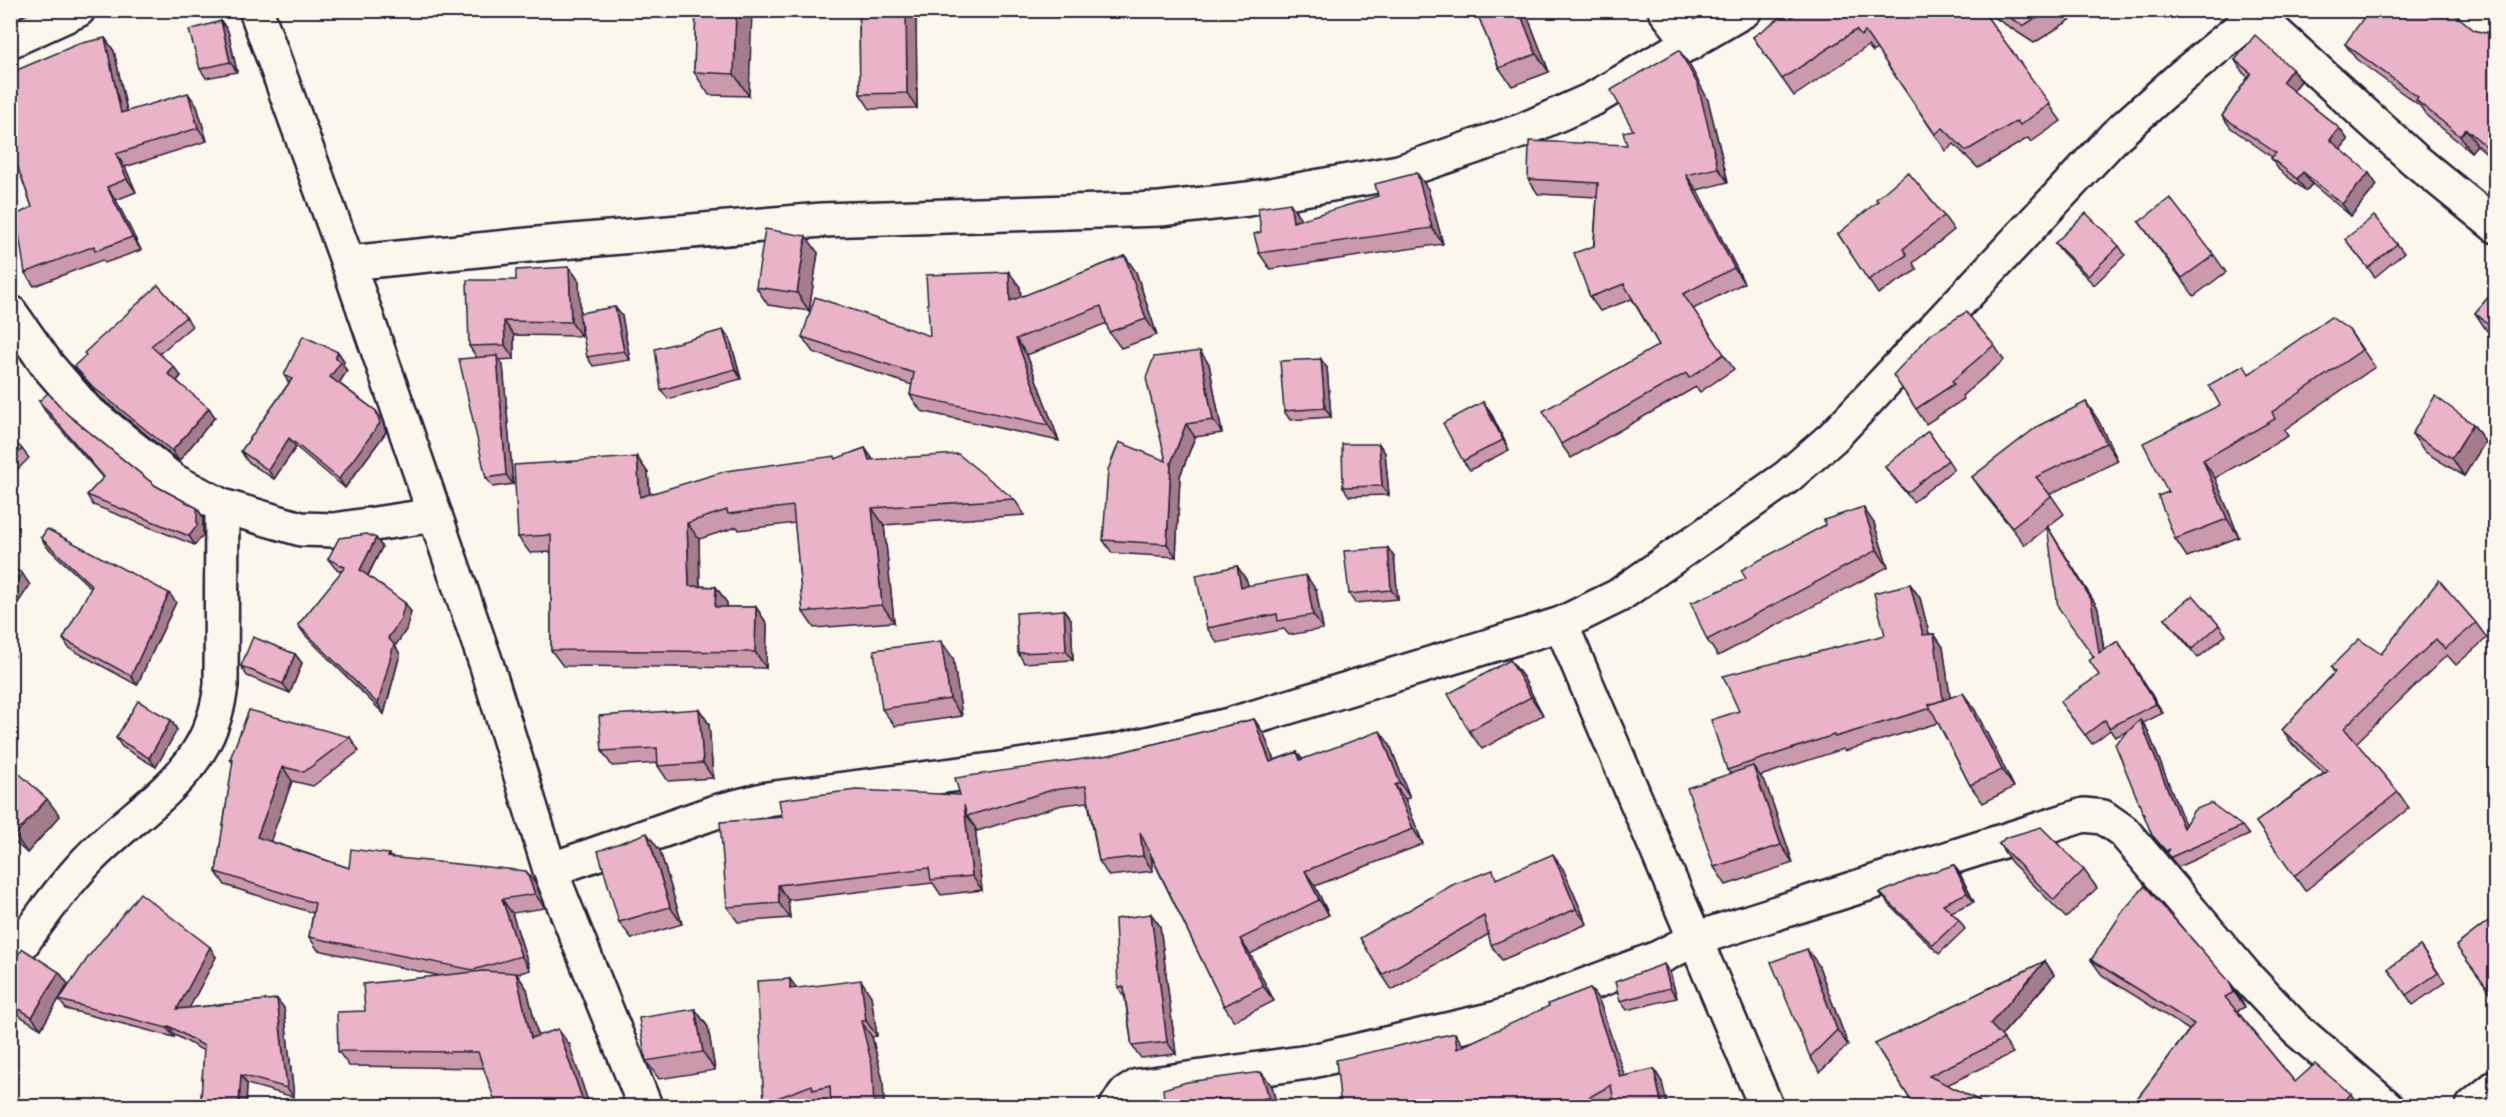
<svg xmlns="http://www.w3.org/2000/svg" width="2506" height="1117" viewBox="0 0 2506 1117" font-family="'Comic Neue',sans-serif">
<rect width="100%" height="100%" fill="#fbf7ec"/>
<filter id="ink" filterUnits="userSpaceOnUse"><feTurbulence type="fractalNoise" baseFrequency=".0167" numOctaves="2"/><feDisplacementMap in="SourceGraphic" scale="12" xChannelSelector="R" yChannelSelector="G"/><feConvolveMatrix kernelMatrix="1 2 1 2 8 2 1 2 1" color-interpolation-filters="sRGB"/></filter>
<g filter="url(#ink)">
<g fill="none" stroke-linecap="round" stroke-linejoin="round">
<defs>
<g id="minor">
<path d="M256,10L348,263L486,663L550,870L645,1106"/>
<path d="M1665,10L1691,43"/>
<path d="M2468,10L2496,30"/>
<path d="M2256,15L2415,160L2496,226"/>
<path d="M10,41L78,10"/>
<path d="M348,263L538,244L822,220L1160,209L1248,199L1399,172L1521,131L1593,99L1745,10"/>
<path d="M10,312L48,366L86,410L174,481L222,506L301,529L334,530L435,515"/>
<path d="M1561,624L1766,1106"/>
<path d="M550,870L715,812L767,799L999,769L1116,751L1229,725L1561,624L1618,596L1787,477L1833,437L2115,136L2181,77L2262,10"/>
<path d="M10,960C34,927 58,892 86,862C142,803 211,776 221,685L222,506"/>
<path d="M1117,1106L1124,1095L1138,1086L1308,1062L1498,1018L1658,958L1695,939L2084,815L2103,817L2123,831L2245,975L2296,1029L2386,1106"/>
<path d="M2473,1106L2496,1087"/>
</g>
</defs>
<use href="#minor" stroke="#22223b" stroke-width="38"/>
<use href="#minor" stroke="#fbf7ec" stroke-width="33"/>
</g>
<g fill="#ca9aac" stroke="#22223b" stroke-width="1.5">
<path d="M696,10L749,96L709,95L694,72Z"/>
<path d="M859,10H957V12L916,14L917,108L870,109L860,94Z"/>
<path d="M1476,10H1525L1549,72L1512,86L1499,68Z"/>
<path d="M1982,10L2061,121L2031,142L2028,138L1978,168L1954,144L1946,151L1877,49L1873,52L1868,46L1794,96L1753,37L1792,17Z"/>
<path d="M1983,10H2086L2034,43Z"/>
<path d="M221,21L228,31L237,72L206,78L200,69Z"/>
<path d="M2496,29V161L2477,145L2471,152L2427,116L2420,106L2356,59L2345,44L2474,30L2484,33L2493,31Z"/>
<path d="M105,38L114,51L127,111L197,106L207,141L125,167L136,192L116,200L141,250L105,263L102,260L34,286L25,273L32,207L12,148L10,149V96Z"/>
<path d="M2235,60L2301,81L2293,91L2339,128L2348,140L2340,149L2377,185L2351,216L2312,184L2306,191L2279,170L2271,158L2272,157L2231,128L2222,116L2248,77L2243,73Z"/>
<path d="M1689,64L1708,100L1728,182L1697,190L1744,283L1693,309L1734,369L1700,392L1696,387L1571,458L1561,444L1659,345L1632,299L1600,311L1590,297L1597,197L1538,194L1528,179L1627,145L1633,130Z"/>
<path d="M1428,189L1443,244L1270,269L1259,253L1261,232L1301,220Z"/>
<path d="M1944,216L1954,230L1913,263L1917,270L1878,294L1838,234Z"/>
<path d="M2139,222L2214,255L2226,272L2194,296Z"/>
<path d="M2345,239L2397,244L2404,253L2375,277Z"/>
<path d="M2055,243L2119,246L2125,255L2094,285L2062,252Z"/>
<path d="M818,253L809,311L768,305L756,287Z"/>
<path d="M1125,256L1136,272L1157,335L1121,348L1109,332L1107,323L1027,355L1059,441L921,411L910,395L912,385L813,352L802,337L930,336L1020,287L1021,297Z"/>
<path d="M569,267L579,281L580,313L615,307L622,316L630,360L593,366L587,357L581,320V336L514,335V359L499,360L503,365L513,484L493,487L486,478L477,358L469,346L516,280Z"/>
<path d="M2496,288V338L2487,331L2475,313Z"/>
<path d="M186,317L192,326L159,354L181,376L177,381L215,417L179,461L99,396L81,375L74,366Z"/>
<path d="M2349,330L2375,367L2284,430L2288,436L2215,478L2239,537L2187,557L2175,539L2168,492L2220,405L2250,373Z"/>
<path d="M730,339L741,379L668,399L661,390Z"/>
<path d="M1994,345L2004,360L1962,396L1964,399L1926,424L1916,409Z"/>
<path d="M338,352L344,361L343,365L347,371L339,383L376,411L382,420L386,432L345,488L296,447L274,479L247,461L241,451L289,383L284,375Z"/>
<path d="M1209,364L1222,433L1195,437L1180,476L1176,557L1112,553L1103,540L1166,461Z"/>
<path d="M1327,368L1331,417L1290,420L1284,411Z"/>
<path d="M39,401L68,415L156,486L197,508L203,517V535L195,545L93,505L87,495L103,478L45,411Z"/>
<path d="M1483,402L1490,411L1509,450L1470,470L1463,461Z"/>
<path d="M2086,402L2098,420L2118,461L2050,494L2064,514L2047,527L2098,608L2104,650L2118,641L2163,713L2143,723L2147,729L2185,825L2242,826L2249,835L2178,867L2152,835L2130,730L2115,737L2110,730L2092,744L2067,711L2099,675L2094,657L2047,528L2025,545L1985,495L1972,477Z"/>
<path d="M2473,424L2485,442L2464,476L2425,452L2412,434Z"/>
<path d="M1928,431L1954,469L1913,502L1885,467Z"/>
<path d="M10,437L22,449L29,458L10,477Z"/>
<path d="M1379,444L1385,453L1389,495L1349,496L1343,487Z"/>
<path d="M865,448L873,460L1014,499L1025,515L884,525L894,622L814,628L803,612L795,523L739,530L737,527L699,539L700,586L716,587L727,603V607H756L767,624L766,668L563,666L551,650V552L530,553L518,537L637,457L648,473L650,494L837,459Z"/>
<path d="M1874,523L1888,567L1718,656L1707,640Z"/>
<path d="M41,538L176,602L137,685L69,648L63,639L91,588L47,547Z"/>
<path d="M376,538L382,547L368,576L405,603L411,612L406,630L395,646L400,654L384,714L305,635L298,625L342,572L335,568L328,559Z"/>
<path d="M1388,548L1394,557L1398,599L1355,603L1349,594Z"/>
<path d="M1237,566L1247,581L1248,586L1316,590L1323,629L1289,635L1284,629L1217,643L1207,628Z"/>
<path d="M1910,584L1920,598L1929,634H1934L1943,647L1950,697L1975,710L2014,787L1983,803L1970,785L1938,723L1845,751L1843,749L1760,776L1766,784L1793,863L1726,885L1714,867L1730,773L1727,770L1739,711L1885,635Z"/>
<path d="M1064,610L1071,619L1073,660L1024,663L1018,653Z"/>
<path d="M2165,618L2219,625L2226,635L2198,658L2172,627Z"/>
<path d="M2476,623L2487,638L2456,665L2447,655L2356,743L2398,792L2409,808L2305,891L2256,822L2324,773L2293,745L2282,730L2334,673L2331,667L2381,654Z"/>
<path d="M10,647L15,656L11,659H10Z"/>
<path d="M295,654L302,663L290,693L247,676L241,666Z"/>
<path d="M953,658L962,716L895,726L882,709Z"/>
<path d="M1510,660L1523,677L1543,715L1482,749L1469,731Z"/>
<path d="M699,709L709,724L713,778L668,781L658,766V763L612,766L602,751Z"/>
<path d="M1254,719L1264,734L1274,760L1297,752L1302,759L1390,745L1410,798L1405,799L1423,844L1315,886L1329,915L1250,954L1274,1001L1234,1021L1224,1006L1151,856L1153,871L1109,876L1099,861L1088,802L1062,805L977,831L975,827L982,890L941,895L933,883L788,900L790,918L738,922L727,907L782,817L960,795L1110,755Z"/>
<path d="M171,720L177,730L156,767L122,747L116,738Z"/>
<path d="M350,737L359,751L313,786L292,781L270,841L349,868L389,854L390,857L536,884L545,908L512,913L530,970L517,974L527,989L538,1036L569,1044L483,1068L349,1066L338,1051L365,1011L441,976L318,950L309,937L313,913L225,885L216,872L233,763L230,759Z"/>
<path d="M10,765L60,816L27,853L10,838Z"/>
<path d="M1999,844L2084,870L2097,888L2066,918L2011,862Z"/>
<path d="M660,851L682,924L632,939L619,922Z"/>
<path d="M1954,865L1960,874L1974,902L1951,912L1959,920L1965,929L1939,954L1887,902L1880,893Z"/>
<path d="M1563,869L1587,924L1502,960L1491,945L1489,934L1392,990L1382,975L1498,878Z"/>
<path d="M2145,886L2238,995L2245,1007L2237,1011L2295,1082L2351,1094L2359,1107H2135L2133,1104L2189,1030L2102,975L2091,960Z"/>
<path d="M1151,914L1160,926L1176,1054L1141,1058L1132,1046L1125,998L1118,987Z"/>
<path d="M2496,915V1000L2456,946Z"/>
<path d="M2420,946L2445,982L2413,1005L2388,969Z"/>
<path d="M216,957L189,1008L277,999L284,1008L294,1097L247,1084L246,1107H206L201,1100L204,1051L175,1035L174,1037L66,1009L59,1000Z"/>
<path d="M2045,961L2054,975L2001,1036L2013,1053L1947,1085L1978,1100L1983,1107H1915L1875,1044Z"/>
<path d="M10,963L59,972L68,984L41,1029L10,1010Z"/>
<path d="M1818,964L1848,1045L1820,1072L1810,1057Z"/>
<path d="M1670,973L1677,998L1627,1010L1620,1001Z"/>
<path d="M796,988L871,996L877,1036L872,1037L883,1081L884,1107H831V1104L824,1105L821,1101L807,1107H766L764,1103Z"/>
<path d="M1590,988L1599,1000L1624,1076L1654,1069L1662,1082L1614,1100L1603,1107H1341L1463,1046Z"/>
<path d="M695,1009L708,1027L715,1070L659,1079L646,1061Z"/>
<path d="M1272,1086L1277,1107H1165Z"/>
</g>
<g fill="#a47d8c" stroke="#22223b" stroke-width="1.5">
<path d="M736,10H752L749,96L734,74Z"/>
<path d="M906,10H914L916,14L917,108L907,93Z"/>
<path d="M1519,10H1525L1549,72L1536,54Z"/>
<path d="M221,21L228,31L237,72L230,62Z"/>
<path d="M105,38L114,51L130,126L121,113Z"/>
<path d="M1679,50L1689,64L1708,100L1728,182L1718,168Z"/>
<path d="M2292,69L2301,81L2291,94L2282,82Z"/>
<path d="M188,93L197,106L207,141L198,128Z"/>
<path d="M2339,128L2348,140L2338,152L2330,140Z"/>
<path d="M2466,129L2477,145L2471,152L2460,136Z"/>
<path d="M116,154L125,167L136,192L127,179Z"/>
<path d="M2303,172L2312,184L2306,191L2297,179Z"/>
<path d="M1417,173L1428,189L1443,244L1432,228Z"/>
<path d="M2369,173L2377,185L2351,216L2342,204Z"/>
<path d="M1686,175L1697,190L1744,283L1734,268Z"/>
<path d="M107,187L116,200L141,250L132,237Z"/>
<path d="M1290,203L1301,219L1293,222Z"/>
<path d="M806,236L818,253L809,311L797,293Z"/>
<path d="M1125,256L1136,272L1157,335L1146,319Z"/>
<path d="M569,267L579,281L581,336L571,322Z"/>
<path d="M1009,272L1020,287L1022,317L1010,301Z"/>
<path d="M615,307L622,316L630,360L624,351Z"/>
<path d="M504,321L514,335V359L505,345Z"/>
<path d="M723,330L730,339L741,379L735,369Z"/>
<path d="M1016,339L1027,355L1059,441L1048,425Z"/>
<path d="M1200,351L1209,364L1222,433L1213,420Z"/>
<path d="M338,352L344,361L343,365L347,371L337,386L330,377L335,358Z"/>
<path d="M497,356L503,365L513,484L506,475Z"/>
<path d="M1321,359L1327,368L1331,417L1325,408Z"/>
<path d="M174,367L181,376L175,383L168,374Z"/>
<path d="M1483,402L1490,411L1509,450L1503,440Z"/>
<path d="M2086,402L2098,420L2118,461L2106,443Z"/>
<path d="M209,408L215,417L179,461L172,451Z"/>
<path d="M376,411L382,420L386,432L345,488L339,479Z"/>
<path d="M1186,424L1195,437L1180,476L1176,557L1167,544L1171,463Z"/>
<path d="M2473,424L2485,442L2464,476L2452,458Z"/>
<path d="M289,438L296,447L274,479L268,470Z"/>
<path d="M1379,444L1385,453L1389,495L1382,486Z"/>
<path d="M865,448L876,464L869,460Z"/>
<path d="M637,457L648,473L651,514L640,497Z"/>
<path d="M2203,460L2215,478L2239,537L2227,519Z"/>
<path d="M1863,507L1874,523L1888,567L1877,550Z"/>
<path d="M197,508L203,517V535L195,545L189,536Z"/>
<path d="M872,508L884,525L894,622L882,605Z"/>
<path d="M687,523L699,539L700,602L689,586Z"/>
<path d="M2047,526L2098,608L2105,662L2099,653Z"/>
<path d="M376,538L382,547L366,579L360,570Z"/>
<path d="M1388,548L1394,557L1398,599L1391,590Z"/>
<path d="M1237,566L1247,581L1252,602L1241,587Z"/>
<path d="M22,573L30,585L10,615V590Z"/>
<path d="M1306,575L1316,590L1323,629L1313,615Z"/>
<path d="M1910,584L1920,598L1933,649L1923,635Z"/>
<path d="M716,587L727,603L726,624L715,607Z"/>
<path d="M169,593L176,602L137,685L131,676Z"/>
<path d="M405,603L411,612L406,630L395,646L400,654L384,714L378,704L388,638Z"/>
<path d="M756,607L767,624L766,668L755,652Z"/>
<path d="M1064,610L1071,619L1073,660L1066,651Z"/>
<path d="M10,622L15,629L10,637Z"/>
<path d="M1934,634L1943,647L1953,718L1943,704Z"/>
<path d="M941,641L953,658L962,716L950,699Z"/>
<path d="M2118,641L2124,651L2163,713L2156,704Z"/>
<path d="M295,654L302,663L290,693L283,684Z"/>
<path d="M1510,660L1523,677L1543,715L1531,697Z"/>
<path d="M1963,693L1975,710L2014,787L2002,770Z"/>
<path d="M699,709L709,724L713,778L703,763Z"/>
<path d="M1254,719L1264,734L1280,777L1270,762Z"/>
<path d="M171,720L177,730L156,767L149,758Z"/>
<path d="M2140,720L2147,729L2190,837L2183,828Z"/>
<path d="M1380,731L1390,745L1410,798L1400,783Z"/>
<path d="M1753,766L1766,784L1793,863L1781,845Z"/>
<path d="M283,767L292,781L267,851L257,837Z"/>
<path d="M1395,785L1405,799L1423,844L1413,829Z"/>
<path d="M47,799L60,816L27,853L15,835Z"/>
<path d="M964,805L967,816L975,827L982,890L972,876Z"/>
<path d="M1140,832L1150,847L1153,871L1143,856Z"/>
<path d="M647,833L660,851L682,924L670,907Z"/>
<path d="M1553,854L1563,869L1587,924L1576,909Z"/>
<path d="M1954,865L1960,874L1974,902L1967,893Z"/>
<path d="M526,871L536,884L545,908L535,894Z"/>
<path d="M1305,871L1315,886L1329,915L1319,900Z"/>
<path d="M778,885L788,900L790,918L779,903Z"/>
<path d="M502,899L512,913L530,970L521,956Z"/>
<path d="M1151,914L1160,926L1176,1054L1167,1042Z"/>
<path d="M1240,939L1250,954L1274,1001L1263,986Z"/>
<path d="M210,947L216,957L184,1018L177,1009Z"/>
<path d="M1807,949L1818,964L1848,1045L1837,1030Z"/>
<path d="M2045,961L2054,975L1999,1038L1990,1024Z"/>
<path d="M1664,964L1670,973L1677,998L1670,988Z"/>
<path d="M59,972L68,984L41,1029L32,1017Z"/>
<path d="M516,973L527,989L542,1053L531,1038Z"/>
<path d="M790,979L801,994L790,989Z"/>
<path d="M861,980L871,996L877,1036L866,1021Z"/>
<path d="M2228,980L2238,995L2245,1007L2234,992Z"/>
<path d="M1590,988L1599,1000L1629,1089L1620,1077Z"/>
<path d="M277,999L284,1008L294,1097L287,1088Z"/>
<path d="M695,1009L708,1027L715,1070L703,1052Z"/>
<path d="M861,1021L872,1037L883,1081L884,1107H874Z"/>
<path d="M169,1026L175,1035L174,1037L167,1028Z"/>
<path d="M558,1029L569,1044L590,1107H585Z"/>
<path d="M1455,1033L1463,1045L1465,1061L1457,1049Z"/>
<path d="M1654,1069L1662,1082L1668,1107H1662Z"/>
<path d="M1261,1072L1272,1086L1277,1107H1275L1269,1097Z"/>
<path d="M241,1075L247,1084L246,1107H242L239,1102Z"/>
<path d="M1978,1100L1983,1107H1975Z"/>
</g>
<g fill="#ebb3c8" stroke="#22223b" stroke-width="1.5">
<path d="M696,10H736L734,74L694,72Z"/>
<path d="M859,10H906L907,93L860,94Z"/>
<path d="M1476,10H1519L1536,54L1499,68Z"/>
<path d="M1800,10H1982L2050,104L2020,125L2017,121L1966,151L1943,128L1935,134L1865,32L1861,36L1856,30L1782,79L1753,37L1788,12L1792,17Z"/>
<path d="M1998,10H2048L2023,26Z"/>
<path d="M2369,10H2450L2474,30L2484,33L2493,31L2496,29V155L2466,129L2460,136L2416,100L2418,97L2345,44Z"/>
<path d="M221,21L230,62L200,69L189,30Z"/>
<path d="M2255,35L2292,69L2282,82L2339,128L2330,140L2369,173L2342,204L2303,172L2297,179L2271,158L2276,153L2222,116L2251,73L2235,60Z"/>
<path d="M105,38L121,113L188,93L198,128L116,154L127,179L107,187L132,237L95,251L94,246L25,273L16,215L32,207L10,145V96L14,94L10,85V73L78,44Z"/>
<path d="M1679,50L1698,85L1718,168L1686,175L1734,268L1683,294L1724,354L1689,378L1686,373L1561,444L1543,411L1659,345L1624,284L1590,297L1574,253L1594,246L1598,183L1528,179L1529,141L1627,145L1623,132L1633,130L1611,90Z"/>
<path d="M1908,172L1944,216L1903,249L1907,255L1868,280L1838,234L1878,201L1876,199Z"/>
<path d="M1417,173L1432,228L1259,253L1254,234L1261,232L1258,208L1290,203L1293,222L1378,196L1375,184Z"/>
<path d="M2170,198L2214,255L2182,278L2139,222Z"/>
<path d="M2086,213L2119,246L2088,276L2055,243Z"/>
<path d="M2374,216L2397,244L2368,268L2345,239Z"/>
<path d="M765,229L806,236L797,293L756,287Z"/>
<path d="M1125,256L1146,319L1109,332L1101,306L1016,339L1048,425L910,395L914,373L802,337L815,297L930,336L926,275L1009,272L1010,301Z"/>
<path d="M569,267L571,322L504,321L505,345L469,346L467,280H516V270Z"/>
<path d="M158,285L186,317L151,346L174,367L168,374L209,408L172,451L93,387L74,366L86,355L84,353Z"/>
<path d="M2496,288V330L2475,313Z"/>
<path d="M615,307L624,351L587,357L579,313Z"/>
<path d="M1966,312L1994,345L1952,381L1954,384L1916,409L1893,375L1931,334Z"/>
<path d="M2331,317L2349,330L2362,350L2272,412L2275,419L2203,460L2227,519L2175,539L2158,496L2168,492L2143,443L2220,405L2209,385L2244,365L2249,374Z"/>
<path d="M723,330L735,369L661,390L655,349Z"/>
<path d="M303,336L338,352L335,358L341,362L330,377L376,411L380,423L339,479L289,438L268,470L241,451L292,379L284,375Z"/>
<path d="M1200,351L1213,420L1186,424L1171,463L1167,544L1103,540L1108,470L1119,442L1166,461L1146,378L1154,357Z"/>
<path d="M497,356L506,475L486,478L459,359Z"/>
<path d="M1321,359L1325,408L1284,411L1280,361Z"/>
<path d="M48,393L68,415L156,486L197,508V526L189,536L87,495L104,477L39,401Z"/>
<path d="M2435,396L2473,424L2452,458L2412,434Z"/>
<path d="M1483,402L1503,440L1463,461L1443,423Z"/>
<path d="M2086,402L2106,443L2036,477L2051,496L2012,527L1972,477L2038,426Z"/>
<path d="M1928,431L1948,460L1907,493L1885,467Z"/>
<path d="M10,437L22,449L10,461Z"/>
<path d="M1342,444H1379L1382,486L1343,487Z"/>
<path d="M865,448L869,460L958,454L1014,499L872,508L882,605L803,612L793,506L728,514L727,510L687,523L689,586L716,587L715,607H756L755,652L551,650V535L518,537L514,465L637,457L640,497L726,471L835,456V459Z"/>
<path d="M1863,507L1877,550L1707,640L1691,603L1746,579L1741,570L1825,525L1824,520Z"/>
<path d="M2047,526L2091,599L2099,653L2118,641L2156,704L2109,728L2105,720L2085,735L2060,702L2099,675L2089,660L2094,657L2058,607Z"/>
<path d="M47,529L169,593L131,676L63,639L92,586L41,538Z"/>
<path d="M367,534L376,538L360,570L405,603L400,621L388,638L394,644L378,704L298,625L345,567L328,559L339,538Z"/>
<path d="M1388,548L1391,590L1349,594L1344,551Z"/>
<path d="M10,566L22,573L10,590Z"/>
<path d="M1237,566L1241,587L1306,575L1313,615L1278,621L1277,614L1207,628L1196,575Z"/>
<path d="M2439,580L2476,623L2445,649L2436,639L2344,728L2398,792L2294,876L2256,822L2328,771L2282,730L2335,672L2331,667L2359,639L2381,654Z"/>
<path d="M1910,584L1923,635L1934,634L1943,700L1929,705L1931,708L1835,737L1834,735L1727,770L1711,720L1739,711L1723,676L1885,635L1874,593Z"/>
<path d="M2193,595L2219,625L2192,649L2165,618Z"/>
<path d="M1064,610L1066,651L1018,653L1016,613Z"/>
<path d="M253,637L295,654L283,684L241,666Z"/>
<path d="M941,641L950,699L882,709L874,650Z"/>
<path d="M1510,660L1531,697L1469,731L1448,694Z"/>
<path d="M1963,693L2002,770L1970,785L1929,705Z"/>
<path d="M138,701L171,720L149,758L116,738Z"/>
<path d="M699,709L703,763L658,766L657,748L602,751L599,716Z"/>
<path d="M249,710L350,737L304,772L283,767L257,837L349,868L351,849L389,854L388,857L526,871L535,894L502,899L521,956L473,970L309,937L315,903L216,872L233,760L230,759Z"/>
<path d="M1254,719L1270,762L1297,752L1300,760L1380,731L1400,783L1395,785L1413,829L1305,871L1319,900L1240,939L1263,986L1224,1006L1140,832L1143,856L1099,861L1086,786L1052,790L967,816L964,805L972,876L931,880L929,868L778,885L779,903L727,907L720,822L782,817L779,800L856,790L960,795L955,778L1110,755Z"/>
<path d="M2140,720L2183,828L2194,810L2211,803L2242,826L2171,857L2167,853L2170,849L2166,851L2152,835L2115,744Z"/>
<path d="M10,765L47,799L15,835L10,831Z"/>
<path d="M1753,766L1781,845L1714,867L1687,788Z"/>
<path d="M2041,827L2084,870L2054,900L1999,844L2005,838Z"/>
<path d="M647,833L670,907L619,922L598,851Z"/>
<path d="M1553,854L1576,909L1491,945L1484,916L1382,975L1360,938L1454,884L1493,870L1496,879Z"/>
<path d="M1954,865L1967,893L1943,904L1959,920L1933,945L1880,893L1916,877Z"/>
<path d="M2145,886L2228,980L2234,992L2225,997L2295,1082L2315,1064L2351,1094L2338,1107H2136L2133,1104L2194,1024L2091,960L2123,911Z"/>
<path d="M140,893L210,947L177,1009L277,999L287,1088L241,1075L239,1102L201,1100L204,1046L169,1026L167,1028L59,1000L89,956Z"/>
<path d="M1151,914L1167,1042L1132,1046L1124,987H1118L1115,919Z"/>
<path d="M2496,915V978L2486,986L2456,946Z"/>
<path d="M2420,946L2438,973L2406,995L2388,969Z"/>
<path d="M23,949L59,972L32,1017L10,1003V963Z"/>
<path d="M1807,949L1837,1030L1810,1057L1771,962Z"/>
<path d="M2045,961L1990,1024L2004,1039L1929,1076L1978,1100L1975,1107H1915L1875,1044Z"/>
<path d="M1664,964L1670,988L1620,1001L1615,982Z"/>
<path d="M483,971L516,973L531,1038L558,1029L585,1107H497L478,1052L338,1051L337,1012L365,1011L363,984Z"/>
<path d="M790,979V989L861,980L866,1021H861L872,1065L874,1107H831L830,1086L813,1090L812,1085L764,1103L757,981Z"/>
<path d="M1590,988L1620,1077L1654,1069L1662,1107H1615L1611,1085L1572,1107H1447V1098L1420,1107H1341L1336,1060L1455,1033L1457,1049L1549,1006L1548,1004Z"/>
<path d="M695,1009L703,1052L646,1061L639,1018Z"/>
<path d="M1261,1072L1269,1097L1234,1107H1165L1163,1089L1187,1082Z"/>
</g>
</g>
<rect width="2506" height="1117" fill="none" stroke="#fbf7ec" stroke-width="36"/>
<rect x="18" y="18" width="2470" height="1081" fill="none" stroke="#22223b" stroke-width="2" filter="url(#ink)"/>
</svg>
